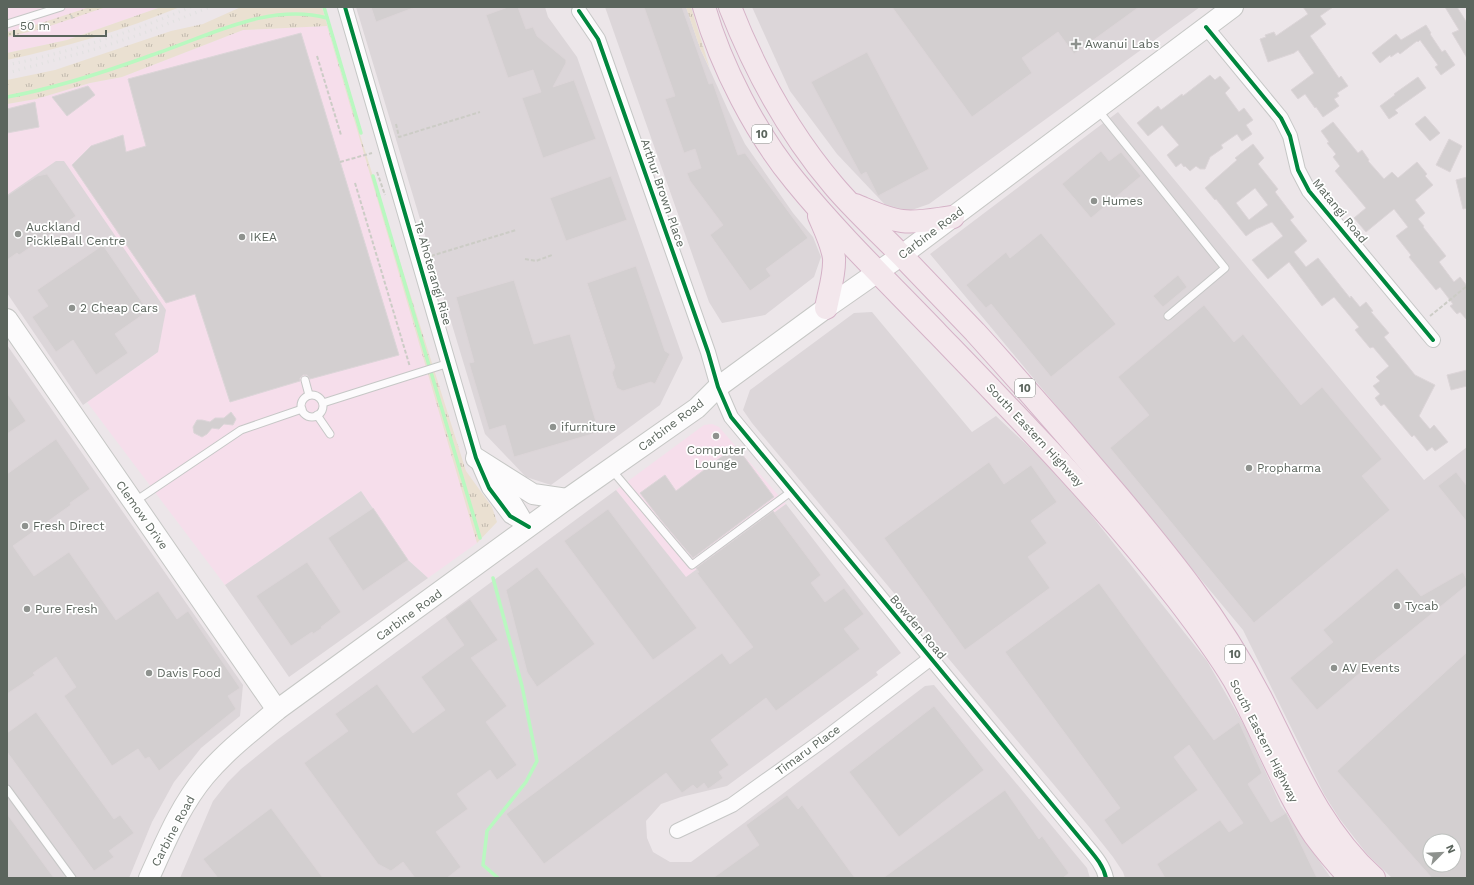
<svg xmlns="http://www.w3.org/2000/svg" width="1474" height="885" viewBox="0 0 1474 885" font-family="'Work Sans',sans-serif">
<defs>
<pattern id="grass-tufts" width="24" height="20" patternUnits="userSpaceOnUse"><rect width="24" height="20" fill="#eae0d1"/><path d="M3 7l-1-3M5 7V3M7 7l1-3M15 17l-1-3M17 17v-4M19 17l1-3" fill="none" stroke="#c1b9ad"/></pattern>
<pattern id="park-dots" width="8" height="8" patternUnits="userSpaceOnUse"><rect width="8" height="8" fill="#eae0d1"/><path d="M2 2h.1M6 6h.1" fill="none" stroke="#c1b9ad" stroke-width="1.8" stroke-linecap="round"/></pattern>
</defs>
<rect width="100%" height="100%" fill="#ece6e9"/>
<g fill="#f6deeb">
<path d="M7,7H161L67,40L7,53Z"/>
<path d="M327,26L477,543L428,578L408,560L361,491L225,585L87,402L158,352L7,195V104L36,99L90,83L122,77L243,30Z"/>
<path d="M712,424L719,427L786,504L686,578L616,490L704,425Z"/>
</g>
<g fill="#dcd6d9" fill-rule="evenodd">
<path d="M356,7H545L548,17L577,57L683,358L660,405L551,485L526,477L485,434Z"/>
<path d="M605,7H686L700,48L728,110L745,144L793,213L813,237L821,257L814,277L765,315L722,323L709,302Z"/>
<path d="M752,7H1200L929,204L906,212L891,211L837,154L790,91Z"/>
<path d="M1118,112L1424,480L1467,447V878H1392L1367,854L1339,818L1324,794L1243,630L930,254ZM1430,841H1454V865H1430Z"/>
<path d="M56,161H64L166,310L158,352L83,405L7,293V195Z"/>
<path d="M872,312L972,432L996,416L1061,477L1207,661L1245,727L1281,806L1331,878H1125L1123,872L1113,857L1090,828L752,423L743,410L750,390L854,313Z"/>
<path d="M7,345L243,685L240,716L201,748L174,782L152,822L129,878H7Z"/>
<path d="M616,490L686,577L786,504L901,653L876,672L878,675L727,786L681,797L661,804L646,821L647,838L653,852L670,862H691L744,823L925,686L934,685L1087,868L1090,878H180L213,801L228,782L241,769L277,740Z"/>
<path d="M361,491L408,560L428,578L289,677L225,585Z"/>
</g>
<g fill="url(#grass-tufts)">
<path d="M161,7H180C124,30 66,47 7,60V53L67,40Z"/>
<path d="M241,7H322L360,135L466,471L492,507L497,522L477,543L327,26L243,30L122,77L90,83L36,99L7,104V80L55,70L171,31L203,24Z"/>
<path d="M686,7H691L710,69L700,48Z"/>
</g>
<path fill="url(#park-dots)" d="M90,7H106L41,29L7,37V32L29,27Z"/>
<g fill="none" stroke-linecap="round" stroke-linejoin="round">
<g stroke="#b9f8c0" stroke-width="3.5">
<path d="M324,7L361,133"/>
<path d="M7,97C57,88 105,72 152,55C207,37 268,2 327,18"/>
<path d="M373,176L480,538"/>
<path d="M493,578L522,686L537,761L526,782L487,831L483,865L498,878"/>
</g>
</g>
<g fill="#d3cfd0" stroke="#dcd5d8" fill-rule="evenodd">
<path d="M371,7H413V8L376,22Z"/>
<path d="M508,7H518L526,29L533,27L537,36L566,60V63L553,87L574,80L596,139L543,158L522,98L541,92L533,70L508,78L486,15Z"/>
<path d="M644,7H682L709,84L713,83L738,155L745,153L808,238L766,269L771,276L750,291L710,235L723,225L690,181L687,173L701,168L695,149L684,153L665,99L675,96Z"/>
<path d="M892,7H1139L1074,54L1058,32L1022,58L1032,73L972,117Z"/>
<path d="M1303,7H1333L1320,16L1326,24L1310,36L1339,78L1341,76L1348,86L1337,93L1339,96L1334,99L1339,106L1323,117L1316,107L1315,108L1305,94L1298,99L1291,90L1314,73L1298,50L1294,53L1268,62L1260,39L1266,37L1265,35L1274,32L1276,36L1308,14Z"/>
<path d="M1445,7H1457L1467,23V58L1452,33L1459,30Z"/>
<path d="M1426,25L1431,33L1430,34L1442,52L1445,50L1455,65L1441,75L1435,67L1438,65L1420,40L1418,42L1417,41L1400,54L1398,52L1391,57L1390,55L1380,63L1372,53L1396,34L1401,40Z"/>
<path d="M301,33L399,355L310,379L307,375H303L300,378V381L230,402L195,294L166,303L72,165L91,146L123,135L126,152L146,146L128,79Z"/>
<path d="M867,52L929,169L878,196L866,172L861,175L811,82Z"/>
<path d="M1210,75L1215,80L1220,76L1230,88L1225,93L1239,112L1244,108L1253,120L1246,125L1252,134L1242,141L1237,134L1221,145L1223,148L1210,157L1205,169H1200L1196,166L1190,171L1185,166L1184,167L1181,163L1176,167L1167,155L1179,145L1162,125L1148,136L1137,123L1158,106L1161,110L1182,94L1183,96Z"/>
<path d="M1418,77L1426,88L1395,110L1398,113L1389,119L1380,106L1395,95L1394,94Z"/>
<path d="M88,86L95,95L67,116L52,97Z"/>
<path d="M35,102L39,127L7,133V109Z"/>
<path d="M1425,116L1440,133L1430,141L1415,124Z"/>
<path d="M1333,122L1358,153L1362,150L1369,160L1368,161L1384,179L1392,172L1398,178L1417,162L1427,174L1425,176L1433,185L1415,200L1425,213L1418,219L1424,226L1423,227L1446,256L1439,262L1454,282L1460,277L1467,286V320L1460,312L1457,314L1450,306L1453,304L1440,287L1436,290L1409,257L1411,255L1396,236L1408,227L1394,209L1366,232L1354,218L1366,208L1335,171L1340,166L1333,157L1336,154L1327,143L1329,142L1321,131Z"/>
<path d="M1449,139L1462,146L1450,172L1436,165Z"/>
<path d="M1253,144L1264,158L1258,164L1278,189L1275,192L1294,217L1290,220L1307,241L1294,252L1306,267L1318,258L1350,298L1351,296L1360,307L1366,302L1373,311L1371,312L1389,333L1384,337L1415,375L1435,385L1419,416L1430,429L1434,425L1448,442L1435,451L1432,447L1427,451L1414,435L1412,437L1384,404L1381,406L1375,398L1380,394L1373,386L1380,381L1376,377L1389,366L1373,347L1370,348L1355,330L1359,327L1334,297L1322,306L1289,262L1268,279L1252,260L1283,236L1272,222L1256,229L1246,236L1216,199L1215,200L1205,188L1237,160L1235,158ZM1255,188L1268,205L1249,220L1236,203Z"/>
<path d="M1101,151L1109,161L1121,152L1141,176L1091,218L1062,184Z"/>
<path d="M47,174L76,216L19,255L17,253L7,260V196L37,176Z"/>
<path d="M611,176L627,220L566,241L550,198Z"/>
<path d="M1467,177V208L1463,209L1456,180Z"/>
<path d="M1041,233L1116,324L1051,377L991,304L986,308L966,285L1006,252L1010,258Z"/>
<path d="M103,245L148,311L115,334L128,353L96,375L73,340L56,352L32,317L48,306L37,290Z"/>
<path d="M636,266L665,351L670,354L655,384L651,382L623,391L617,388L612,373L615,367L587,283Z"/>
<path d="M1178,275L1187,287L1163,307L1153,296Z"/>
<path d="M514,280L534,344L570,334L599,432L514,457L505,425L489,430L469,363L474,362L456,297Z"/>
<path d="M1204,305L1234,342L1243,334L1301,405L1322,387L1382,459L1362,476L1390,510L1254,623L1110,448L1149,415L1118,377Z"/>
<path d="M1467,370V386L1451,390L1447,375Z"/>
<path d="M7,393L26,421L7,434Z"/>
<path d="M231,412L236,419L233,425L224,424L219,429L212,428L207,434L202,437L194,433L193,427L197,420H202L210,422L215,418H224Z"/>
<path d="M56,439L90,489L70,503L71,505L13,546L34,576L69,552L116,620L158,591L177,619L188,611L240,688L228,696L236,709L159,771L149,757L145,759L138,749L112,766L64,696L76,687L56,657L33,673L35,675L7,694V474Z"/>
<path d="M736,446L774,497L693,558L660,519L640,493L665,475L676,491Z"/>
<path d="M989,462L1004,484L1031,465L1057,502L1031,521L1047,543L1028,557L1050,588L965,650L884,538Z"/>
<path d="M1456,472L1467,486V522L1438,486Z"/>
<path d="M373,508L408,560L363,591L328,538Z"/>
<path d="M608,509L697,628L653,660L564,541Z"/>
<path d="M773,511L821,575L811,583L825,602L844,588L864,614L844,629L860,649L776,711L766,698L711,740L729,765L719,772L723,778L708,789L704,783L697,789L693,785L682,793L666,773L544,864L506,814L722,653L730,664L753,647L697,573L699,572L696,568Z"/>
<path d="M307,562L341,612L321,627L322,628L313,634L312,632L291,646L256,596Z"/>
<path d="M537,567L595,644L537,687L527,672L506,590Z"/>
<path d="M1397,568L1421,596L1463,572L1467,580V585L1376,659L1317,710L1290,678L1333,642L1323,630Z"/>
<path d="M1099,583L1214,740L1239,722L1262,773L1248,784L1271,822L1286,813L1317,878H1165L1157,864L1220,820L1229,832L1243,823L1189,745L1174,757L1198,790L1122,845L1104,820L1120,808L1005,652Z"/>
<path d="M470,599L498,640L471,658L507,706L486,722L517,765L497,780L490,770L457,794L468,809L436,832L461,867L447,878H415L403,862L391,871L378,864L304,763L348,731L335,714L377,684L413,733L445,710L421,677L464,645L445,617Z"/>
<path d="M1467,652V878H1432L1337,771ZM1430,841H1454V865H1430Z"/>
<path d="M934,706L984,770L899,837L849,772Z"/>
<path d="M36,712L114,819L120,815L134,833L109,851L114,857L94,871L7,752V733Z"/>
<path d="M1005,790L1039,839L1042,836L1069,873L1063,878H883Z"/>
<path d="M787,795L798,809L802,805L855,878H713L759,845L746,825Z"/>
<path d="M271,808L323,878H218L203,859Z"/>
<path d="M7,814L54,878H7Z"/>
</g>
<g fill="none" stroke-linecap="round" stroke-linejoin="round">
<defs>
<g id="lane">
<path d="M7,24L61,7"/>
<path d="M1098,110L1225,268L1168,316"/>
<path d="M305,380L309,395"/>
<circle cx="312" cy="406" r="11"/>
<path d="M323,403L449,363"/>
<path d="M317,415L330,434"/>
<path d="M611,469L692,565L792,491"/>
<path d="M134,502L241,430L302,409"/>
<path d="M7,789L72,878"/>
</g>
<g id="street">
<path d="M345,7L476,458L489,488L510,516L529,527"/>
<path d="M579,11L598,39L708,352L718,387L731,417L1084,843C1093,854 1103,864 1106,878"/>
<path d="M1206,27L1281,118L1290,136L1298,170L1309,191L1433,340"/>
<path d="M492,473C507,488 518,508 529,527"/>
<path d="M677,831L732,805L826,738L931,658"/>
</g>
<g id="secondary">
<path d="M7,319L277,710"/>
<path d="M476,458L533,494L567,499"/>
<path d="M149,878C165,843 180,806 205,776C226,751 252,731 277,710L567,499L697,408L718,387L826,308L902,255L1233,7"/>
</g>
<g id="primary">
<path d="M704,7C721,66 756,134 795,181C839,235 890,284 938,334C1021,420 1104,505 1177,599C1197,625 1217,652 1234,680C1263,731 1282,787 1315,836C1326,851 1338,865 1350,878"/>
<path d="M730,7C755,71 789,133 834,186C855,211 880,233 903,257C927,282 951,307 975,332C1024,386 1072,441 1119,497C1144,527 1168,556 1191,587C1217,622 1241,660 1261,698C1294,763 1319,828 1374,878"/>
<path d="M855,205C870,211 886,219 902,221C919,223 936,219 953,217"/>
<path d="M819,216C825,230 832,244 834,258C835,274 829,292 826,308"/>
</g>
</defs>
<use href="#lane" stroke="#c6c7c6" stroke-width="9"/>
<use href="#street" stroke="#c6c7c6" stroke-width="16"/>
<use href="#secondary" stroke="#c6c7c5" stroke-width="22"/>
<use href="#primary" stroke="#d5b2c7" stroke-width="24"/>
<g stroke="#ccccc6" stroke-width="2" stroke-dasharray="4 2" stroke-linecap="butt">
<path d="M71,15L73,20"/>
<path d="M317,56L341,135"/>
<path d="M396,124L399,137L480,112"/>
<path d="M340,162L372,153"/>
<path d="M377,172L385,195"/>
<path d="M355,183L410,367"/>
<path d="M431,256L516,230"/>
<path d="M525,259L536,261L552,255"/>
<path d="M1430,316L1467,286"/>
</g>
<use href="#lane" stroke="#fcfbfc" stroke-width="7"/>
<use href="#street" stroke="#fcfbfc" stroke-width="14"/>
<use href="#secondary" stroke="#fcfbfc" stroke-width="20"/>
<use href="#primary" stroke="#f3e7ec" stroke-width="22"/>
<g stroke="#e1e1e0" stroke-width="3" stroke-dasharray="1 5" stroke-linecap="butt">
<path d="M7,65C70,52 132,32 191,7"/>
<path d="M7,73L96,49L144,33L210,7"/>
</g>
<defs>
<g id="cycleway">
<path d="M345,7L476,458L489,488L510,516L529,527"/>
<path d="M579,11L598,39L708,352L718,387L731,417L1084,843C1093,854 1103,864 1106,878"/>
<path d="M1206,27L1281,118L1290,136L1298,170L1309,191L1433,340"/>
</g>
</defs>
<use href="#cycleway" stroke="#fff" stroke-width="6"/>
<use href="#cycleway" stroke="#00873e" stroke-width="4"/>
</g>
<g fill="#8e928e" stroke="#fff" stroke-width="1.5">
<path d="M1074 38h4v4h4v4h-4v4h-4v-4h-4v-4h4z"/>
<circle cx="1094" cy="201" r="4"/>
<circle cx="18" cy="234" r="4"/>
<circle cx="242" cy="237" r="4"/>
<circle cx="72" cy="308" r="4"/>
<circle cx="553" cy="427" r="4"/>
<circle cx="716" cy="436" r="4"/>
<circle cx="1249" cy="468" r="4"/>
<circle cx="25" cy="526" r="4"/>
<circle cx="1397" cy="606" r="4"/>
<circle cx="27" cy="609" r="4"/>
<circle cx="1334" cy="668" r="4"/>
<circle cx="149" cy="673" r="4"/>
</g>
<g text-anchor="middle" dominant-baseline="central" stroke-width="3.5" stroke-linejoin="round" paint-order="stroke">
<g fill="#fff" stroke="#8c938e" stroke-width="1">
<rect x="752" y="125" width="20" height="18" rx="3"/>
<rect x="1015" y="379" width="20" height="18" rx="3"/>
<rect x="1225" y="645" width="20" height="18" rx="3"/>
</g>
<g font-size="11" font-weight="bold" fill="#5b655d">
<text x="762" y="134">10</text>
<text x="1025" y="388">10</text>
<text x="1235" y="654">10</text>
</g>
<g font-size="12" fill="#5b655d" stroke="#fff" text-anchor="start">
<text x="1085" y="44">Awanui Labs</text>
<text x="1102" y="201">Humes</text>
<text x="26" y="227">Auckland<tspan x="26" dy="14">PickleBall Centre</tspan></text>
<text x="250" y="237">IKEA</text>
<text x="80" y="308">2 Cheap Cars</text>
<text x="561" y="427">ifurniture</text>
<text x="716" y="450" text-anchor="middle">Computer<tspan x="716" dy="14">Lounge</tspan></text>
<text x="1257" y="468">Propharma</text>
<text x="33" y="526">Fresh Direct</text>
<text x="1405" y="606">Tycab</text>
<text x="35" y="609">Pure Fresh</text>
<text x="1342" y="668">AV Events</text>
<text x="157" y="673">Davis Food</text>
</g>
<g font-size="12" fill="#5b655d" stroke="#fff">
<text transform="translate(663 193) rotate(71)">Arthur Brown Place</text>
<text transform="translate(1340 211) rotate(51)">Matangi Road</text>
<text transform="translate(931 233) rotate(-37)">Carbine Road</text>
<text transform="translate(433 273) rotate(74)">Te Ahoterangi Rise</text>
<text transform="translate(671 425) rotate(-37)">Carbine Road</text>
<text transform="translate(1035 435) rotate(47)">South Eastern Highway</text>
<text transform="translate(142 515) rotate(55)">Clemow Drive</text>
<text transform="translate(409 615) rotate(-36)">Carbine Road</text>
<text transform="translate(918 627) rotate(50)">Bowden Road</text>
<text transform="translate(1264 741) rotate(63)">South Eastern Highway</text>
<text transform="translate(808 750) rotate(-36)">Timaru Place</text>
<text transform="translate(173 831) rotate(-62)">Carbine Road</text>
</g>
</g>
<rect width="1474" height="885" fill="none" stroke="#5b655d" stroke-width="16"/>
<g transform="translate(1442 853) rotate(66)"><circle r="19" fill="#ffffff" stroke="#bdc1be"/>
<path d="M0-3L7 15L0 10L-7 15Z" fill="#8e928e"/>
<text y="-6" font-size="11" font-weight="bold" text-anchor="middle" fill="#5b655d">N</text>
</g>
<path d="M14 30v6h92v-6" fill="none" stroke="#5b655d" stroke-width="2"/>
<text x="20" y="30" font-size="12" fill="#5b655d" stroke="#ffffff" stroke-width="3" paint-order="stroke">50 m</text>
</svg>
